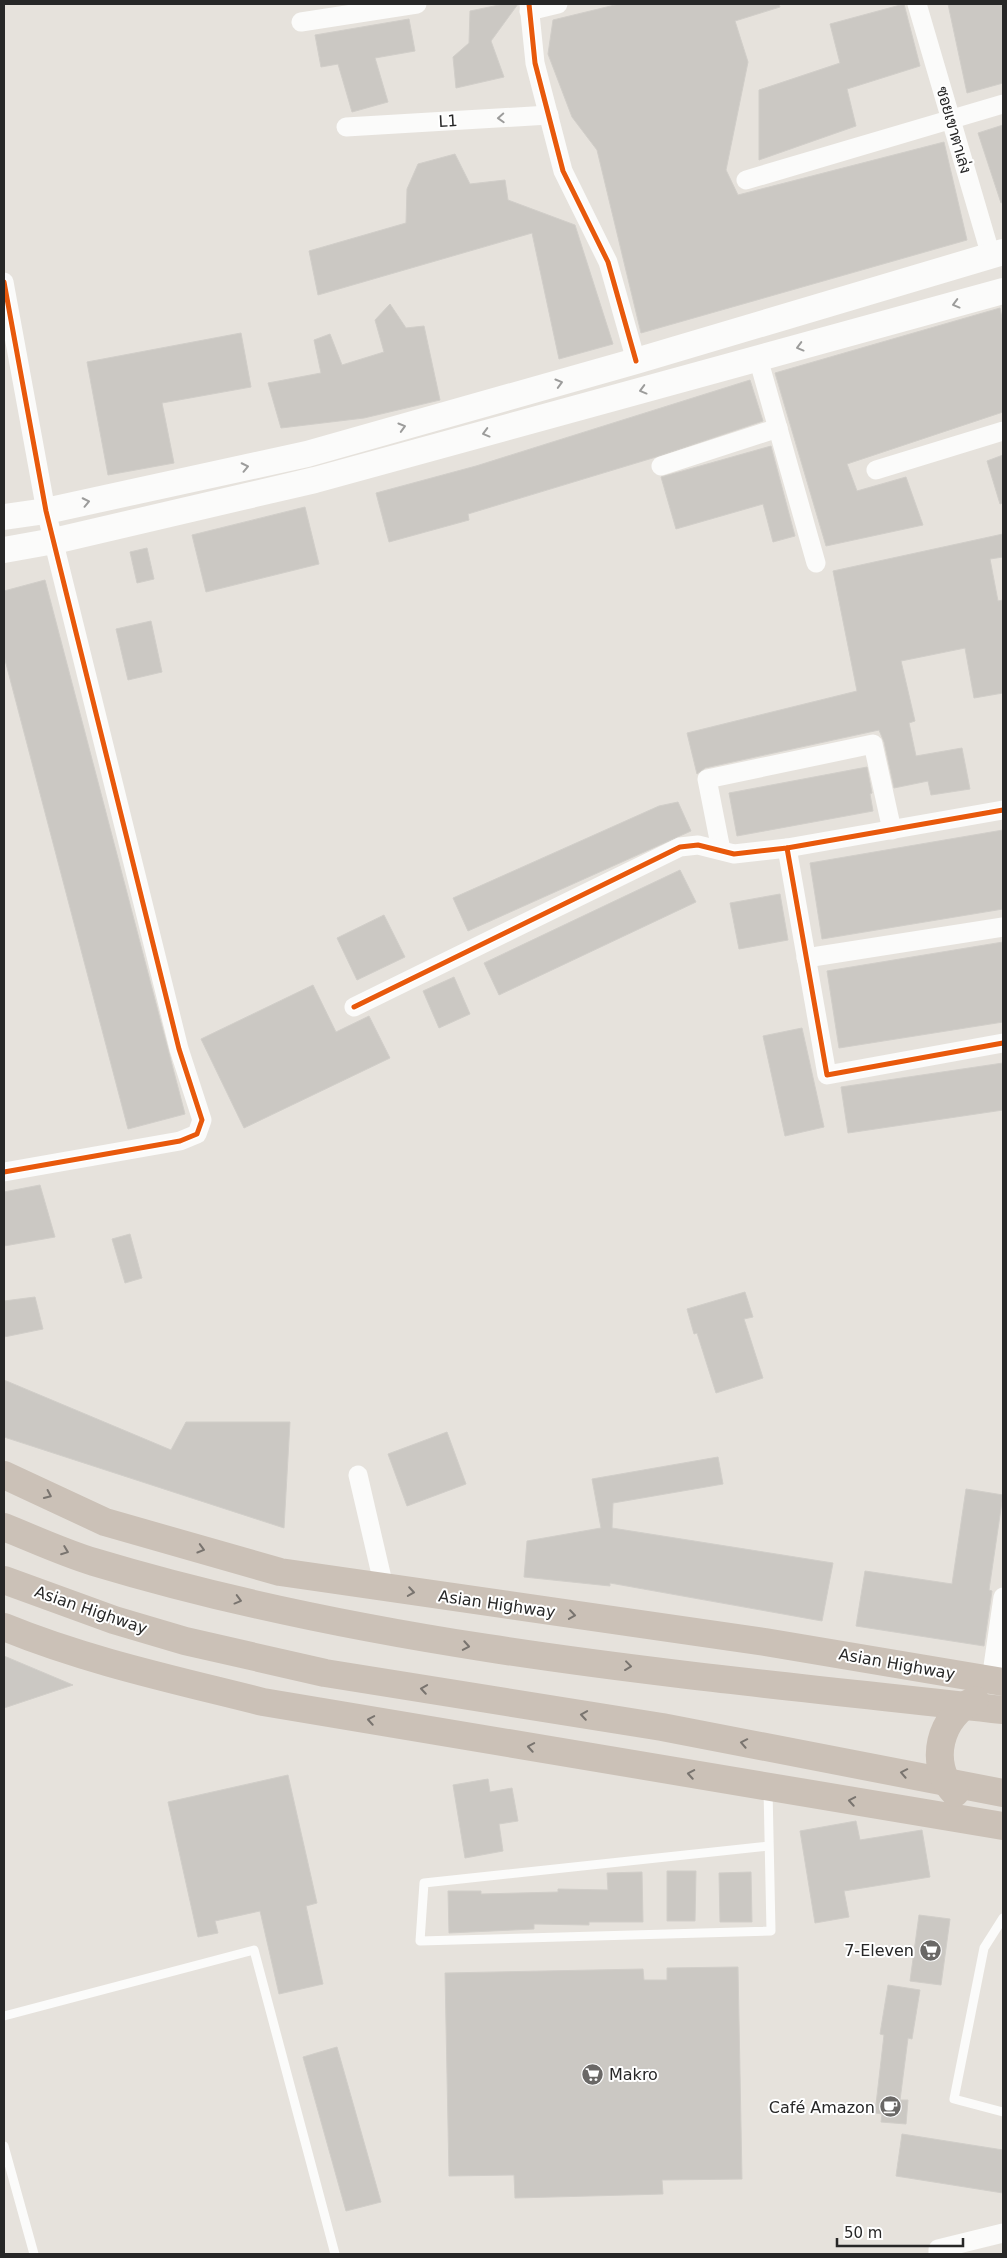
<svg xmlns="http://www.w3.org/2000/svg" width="1007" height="2258" viewBox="0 0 1007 2258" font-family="'DejaVu Sans',Sarabun,sans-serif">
<rect width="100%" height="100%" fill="#e6e2dc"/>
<g fill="#cbc8c3" stroke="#d1cec9">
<path d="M504,4H518L491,41L504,77L456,88L453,57L469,43L470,11Z"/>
<path d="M619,4H779L780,7L735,21L748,62L726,170L738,195L944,142L967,240L641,333L597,150L572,117L548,54L553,20Z"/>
<path d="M904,4L920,66L847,89L856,126L759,160V90L840,63L830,24Z"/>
<path d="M948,4H1003V83L967,93Z"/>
<path d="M409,19L415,51L375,58L388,102L352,112L338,64L321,67L315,35Z"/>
<path d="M1003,125V202L1001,203L978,133Z"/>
<path d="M455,154L470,184L505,180L508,200L575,225L613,344L559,359L532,233L318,295L309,251L406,223L407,189L418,164Z"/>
<path d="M390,304L406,328L424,326L440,400L364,418L281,428L268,383L321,373L314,340L330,334L342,365L384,352L375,320Z"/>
<path d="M1000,308L1003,323V412L847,464L857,491L906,477L923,525L826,546L775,373Z"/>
<path d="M241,333L251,387L162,403L174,463L108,475L87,362Z"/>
<path d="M750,380L763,421L656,457L468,514L469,520L389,542L376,493L476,466Z"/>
<path d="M771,446L795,536L773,542L763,504L676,529L661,477Z"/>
<path d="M1003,455V503L1000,504L987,461Z"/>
<path d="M305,507L319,564L206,592L192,535Z"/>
<path d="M1003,534V557L990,559L998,601L1003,600V693L974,698L965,648L901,661L915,721L909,723L916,756L962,748L970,789L931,795L928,781L894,788L884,742L879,730L705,768L697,774L687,733L857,691L833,571Z"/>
<path d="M147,548L154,579L137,583L130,552Z"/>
<path d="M45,580L185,1114L128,1129L4,656V591Z"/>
<path d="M151,621L162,672L128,680L116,629Z"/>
<path d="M867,767L872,793L870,794L873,811L737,836L729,793Z"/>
<path d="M678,802L691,831L468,931L453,898L659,806Z"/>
<path d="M1003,830V909L822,939L810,863Z"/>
<path d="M680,870L696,902L499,995L484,963Z"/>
<path d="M780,894L788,940L739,949L730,903Z"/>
<path d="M384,915L405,957L357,980L337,938Z"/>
<path d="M1003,942V1022L839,1048L827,971Z"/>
<path d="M454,977L470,1014L439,1028L423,991Z"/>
<path d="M313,985L336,1032L369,1016L390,1058L244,1128L201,1039Z"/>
<path d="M802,1028L824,1127L785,1136L763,1036Z"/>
<path d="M1003,1063V1110L848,1133L841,1087Z"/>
<path d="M40,1185L55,1237L4,1246V1192Z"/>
<path d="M130,1234L142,1278L125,1283L112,1239Z"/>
<path d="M745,1292L753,1317L744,1319L763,1378L716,1393L697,1333L694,1334L687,1309Z"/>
<path d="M35,1297L43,1329L4,1337V1301Z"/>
<path d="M4,1380L171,1450L186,1422H290L284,1528L4,1437Z"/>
<path d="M447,1432L466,1484L407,1506L388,1454Z"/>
<path d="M718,1457L723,1484L613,1503L612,1528L833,1563L822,1621L610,1583V1586L524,1577L527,1541L601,1528L592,1479Z"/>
<path d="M966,1489L1003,1495L989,1590L992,1591L984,1646L856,1626L865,1571L952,1584Z"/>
<path d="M4,1656L73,1685L4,1708Z"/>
<path d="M288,1775L317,1903L306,1906L323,1984L279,1994L260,1911L215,1921L218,1933L198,1937L168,1802Z"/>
<path d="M488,1779L490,1792L512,1788L518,1821L499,1824L503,1851L465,1858L453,1785Z"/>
<path d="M856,1821L860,1840L922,1830L930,1877L844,1891L849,1917L815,1923L800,1831Z"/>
<path d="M667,1871H696L695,1921H667Z"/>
<path d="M642,1872L643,1922H589V1925L534,1924V1929L449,1933L448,1891H481V1894L558,1892V1889L608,1890L607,1873Z"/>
<path d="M751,1872L752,1922H720L719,1873Z"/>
<path d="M919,1915L950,1919L941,1985L910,1981Z"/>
<path d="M738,1967L742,2179L662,2180L663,2194L515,2198L514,2175L449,2176L445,1973L643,1969L644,1980H667V1968Z"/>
<path d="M888,1985L920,1990L912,2039L908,2038L900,2100H908L906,2124L881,2122L882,2114L875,2113L884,2035L880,2034Z"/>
<path d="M337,2047L381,2202L346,2211L303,2057Z"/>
<path d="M902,2134L1003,2150V2193L896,2176Z"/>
</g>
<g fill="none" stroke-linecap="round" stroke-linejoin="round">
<g stroke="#fbfbfa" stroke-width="9">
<path d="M768,1789L771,1931L420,1941L424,1883L769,1846"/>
<path d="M1003,1918L984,1948L954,2099L1003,2112"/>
<path d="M4,2016L254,1950L335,2254"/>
<path d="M4,2146L34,2254"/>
</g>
<g stroke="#fbfbfa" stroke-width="19">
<path d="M529,4L535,63L563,171L608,262L636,361"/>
<path d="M917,4L991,256"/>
<path d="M529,11L558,4"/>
<path d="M301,22L417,4"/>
<path d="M346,127L549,115"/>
<path d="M746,180L1003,104"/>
<path d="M4,282L46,511L179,1049L202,1120L197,1134L180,1141L4,1172"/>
<path d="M758,358L816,563"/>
<path d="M661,466L778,428"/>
<path d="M876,470L1003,431"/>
<path d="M787,848L827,1075L1003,1043"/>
<path d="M721,850L707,779L873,744L892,830"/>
<path d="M806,958L1003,927"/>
<path d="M354,1007L680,847L698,845L734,854L787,848L1003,810"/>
<path d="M358,1475L384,1587"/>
<path d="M991,1680L1003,1597"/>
<path d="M938,2254V2249L1003,2233"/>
</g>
<g stroke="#fbfbfa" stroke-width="26">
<path d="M4,517L46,511L307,454L636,361L1003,252"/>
<path d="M4,550L54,541L315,480L1003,291"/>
</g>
<g stroke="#cbc1b7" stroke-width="28">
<path d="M4,1475L105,1522L280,1572L765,1642L1003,1682"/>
<path d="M4,1527C34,1539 64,1553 94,1562C389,1651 699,1676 1003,1710"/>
<path d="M4,1580L114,1620L185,1641L325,1673L662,1727L1003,1793"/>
<path d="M4,1627C87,1661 176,1680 263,1702L1003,1826"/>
<path d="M955,1793C927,1764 940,1715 975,1700"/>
</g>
<defs>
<g id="cycleway">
<path d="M529,4L535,63L563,171L608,262L636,361"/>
<path d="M4,282L46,511L179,1049L202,1120L197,1134L180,1141L4,1172"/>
<path d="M787,848L827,1075L1003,1043"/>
<path d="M354,1007L680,847L698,845L734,854L787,848L1003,810"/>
</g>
</defs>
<use href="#cycleway" stroke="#fff" stroke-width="8"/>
<use href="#cycleway" stroke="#e8590c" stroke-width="5"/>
</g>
<defs><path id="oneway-chevron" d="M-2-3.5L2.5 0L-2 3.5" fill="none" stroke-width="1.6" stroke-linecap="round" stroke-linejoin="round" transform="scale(1.25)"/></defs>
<g stroke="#9c9c9b">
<use href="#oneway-chevron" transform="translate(501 118) rotate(177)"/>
<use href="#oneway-chevron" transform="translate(956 304) rotate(165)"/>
<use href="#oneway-chevron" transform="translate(800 347) rotate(165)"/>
<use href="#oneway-chevron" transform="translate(559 383) rotate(-16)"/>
<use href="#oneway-chevron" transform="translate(643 390) rotate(165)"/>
<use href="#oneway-chevron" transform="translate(402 427) rotate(-16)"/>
<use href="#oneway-chevron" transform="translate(486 433) rotate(165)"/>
<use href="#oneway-chevron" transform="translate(245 467) rotate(-12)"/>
<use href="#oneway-chevron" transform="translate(86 502) rotate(-12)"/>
</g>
<g stroke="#79746f">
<use href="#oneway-chevron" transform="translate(48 1495) rotate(25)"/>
<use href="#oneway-chevron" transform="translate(201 1549) rotate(16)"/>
<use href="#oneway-chevron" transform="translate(65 1551) rotate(21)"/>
<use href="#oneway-chevron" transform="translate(411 1592) rotate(9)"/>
<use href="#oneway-chevron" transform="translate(238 1600) rotate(15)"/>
<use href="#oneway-chevron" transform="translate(572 1615) rotate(8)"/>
<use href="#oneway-chevron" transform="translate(466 1646) rotate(10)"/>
<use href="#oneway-chevron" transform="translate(628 1666) rotate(7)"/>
<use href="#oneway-chevron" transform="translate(424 1689) rotate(-171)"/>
<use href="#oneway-chevron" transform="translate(584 1715) rotate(-171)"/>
<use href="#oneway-chevron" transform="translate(371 1720) rotate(-170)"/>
<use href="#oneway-chevron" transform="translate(744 1743) rotate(-169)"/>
<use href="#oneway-chevron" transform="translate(531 1747) rotate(-170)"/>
<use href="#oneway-chevron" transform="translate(904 1773) rotate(-169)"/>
<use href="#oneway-chevron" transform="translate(691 1774) rotate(-170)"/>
<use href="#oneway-chevron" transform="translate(852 1801) rotate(-170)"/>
</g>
<defs>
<symbol id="supermarket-disc" viewBox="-11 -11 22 22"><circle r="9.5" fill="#6a6866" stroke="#fff"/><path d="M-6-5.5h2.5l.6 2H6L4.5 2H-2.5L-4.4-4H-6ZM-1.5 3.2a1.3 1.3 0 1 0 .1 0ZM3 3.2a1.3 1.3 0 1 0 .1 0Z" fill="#fff"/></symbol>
<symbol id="cafe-disc" viewBox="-11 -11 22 22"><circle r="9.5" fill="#6a6866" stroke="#fff"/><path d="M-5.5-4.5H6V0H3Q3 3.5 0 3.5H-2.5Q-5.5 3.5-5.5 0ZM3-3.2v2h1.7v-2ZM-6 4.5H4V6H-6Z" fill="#fff"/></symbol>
</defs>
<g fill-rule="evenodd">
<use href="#supermarket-disc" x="918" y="1938" width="25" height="25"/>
<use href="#supermarket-disc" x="580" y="2062" width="25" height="25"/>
<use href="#cafe-disc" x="878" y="2094" width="25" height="25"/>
</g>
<g text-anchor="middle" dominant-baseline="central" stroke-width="4" stroke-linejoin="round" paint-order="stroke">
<g font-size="16" fill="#272727" stroke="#fff">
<text transform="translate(448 121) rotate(-3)">L1</text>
<text transform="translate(954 130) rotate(74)">ซอยเขาตาเล่ง</text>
<text transform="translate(497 1604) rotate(8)">Asian Highway</text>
<text transform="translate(91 1610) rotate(19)">Asian Highway</text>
<text transform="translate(897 1664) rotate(10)">Asian Highway</text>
</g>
<g font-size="16" fill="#272727" stroke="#fff" text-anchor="end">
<text x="914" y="1950">7-Eleven</text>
<text x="609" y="2074" text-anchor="start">Makro</text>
<text x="875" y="2107">Café Amazon</text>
</g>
</g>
<rect width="1007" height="2258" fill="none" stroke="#272727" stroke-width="10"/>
<path d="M837 2238v8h126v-8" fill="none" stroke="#272727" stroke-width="2.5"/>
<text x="844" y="2238" font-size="15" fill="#272727" stroke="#ffffff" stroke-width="4" paint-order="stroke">50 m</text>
</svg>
